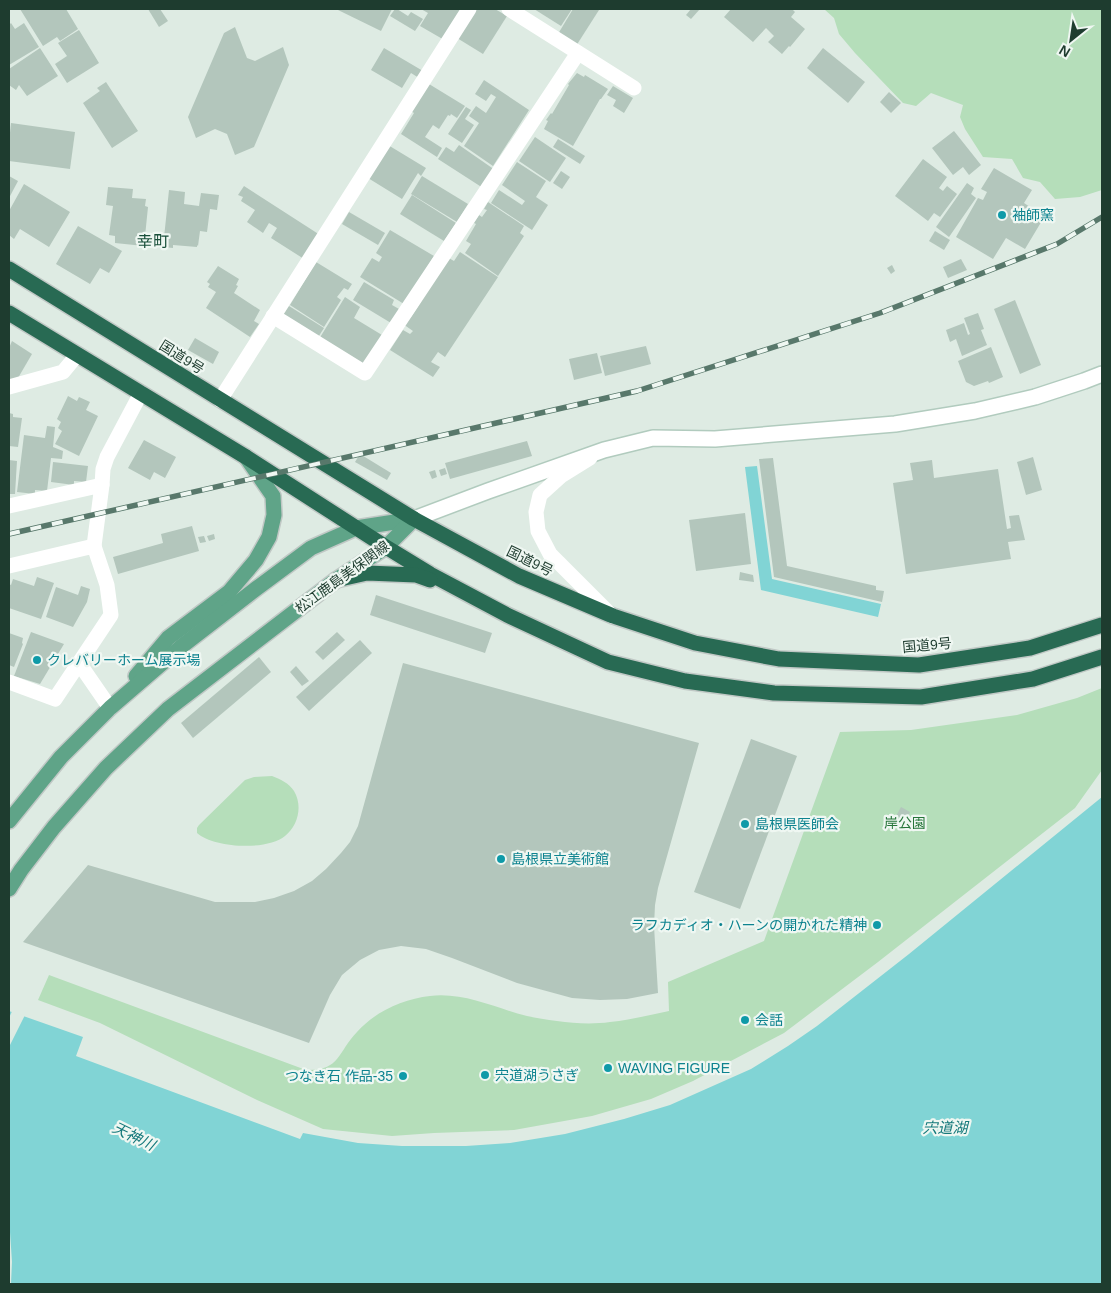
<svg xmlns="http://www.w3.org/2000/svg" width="1111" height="1293" viewBox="0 0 1111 1293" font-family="Arial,'Noto Sans JP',sans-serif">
<rect width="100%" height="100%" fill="#deebe3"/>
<g fill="#b5deba">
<path d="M824,9H1102V190L1080,197L1055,199L1040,182L1023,178L1012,159L983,157L965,129L960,117L963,105L931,93L916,106L903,103L855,53L839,34L834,18Z"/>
<path d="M1102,688V770L1075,808L878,962L784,1033L693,1081L651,1099L592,1116L514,1130L434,1133L392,1136L323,1129L257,1100L100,1023L38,1000L49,975L306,1070C340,1071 337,1053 357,1032C376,1011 403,999 430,996C464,992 495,1008 527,1016C552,1021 583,1026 610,1022C630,1020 650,1015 669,1011L668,982L764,941L840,732L911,730L1017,715L1077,698Z"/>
<path d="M272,776C280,779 289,783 294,791C303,806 298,826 285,836C267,851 214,848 197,833V828L199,825L245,780L254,777Z"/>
</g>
<g fill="#81d4d5">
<path d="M757,466L772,579L881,604L878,617L761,590L745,467Z"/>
<path d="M1102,797V1284H11L12,1262L9,1217V1011L83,1037L76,1056L300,1139L303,1133L358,1143L402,1146H466L510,1143L565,1134L624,1119L670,1105L751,1069L788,1046L817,1026L909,954Z"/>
</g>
<path fill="#deebe3" d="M13,1009L26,1013L9,1047V1018Z"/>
<g fill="#b3c6bc">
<path d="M20,9H66L78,29L60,41L57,37L43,46Z"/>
<path d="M148,9H160L168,21L159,27Z"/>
<path d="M339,9H392L381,31L338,10Z"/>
<path d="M395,9H397L408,16L411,12L423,19L415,31L390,16Z"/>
<path d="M421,9H465L446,41L420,26L428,13Z"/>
<path d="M476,9H495L507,16L483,54L457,38Z"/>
<path d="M534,9H572L561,26Z"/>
<path d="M573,9H596L599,10L576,46L558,34Z"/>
<path d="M691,9H700L691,19L686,15Z"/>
<path d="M731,9H792L795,12L791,17L805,29L790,47L789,46L782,54L768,42L774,36L766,28L753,42L724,17Z"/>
<path d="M11,23L15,29L24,23L39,47L9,65V25Z"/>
<path d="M235,27L247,58L255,61L283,47L289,65L254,147L235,155L227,134L215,129L196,138L188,117L224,33Z"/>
<path d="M79,30L99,63L67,83L55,64L67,56L58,43Z"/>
<path d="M40,48L58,76L27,96L19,85L16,90L9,85V69Z"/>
<path d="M384,48L423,71L419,78L411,73L402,88L371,70Z"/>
<path d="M823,48L865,82L848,103L807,68Z"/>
<path d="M577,73L584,77L585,75L608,89L601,99H600L573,146L544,129L548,121L546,120L551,113L552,114L569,85L568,84Z"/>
<path d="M484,80L529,110L493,166L464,146L479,123L469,116L476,106L486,113L496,97L491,94L486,101L475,94Z"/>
<path d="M106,82L138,131L112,148L83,103L100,91L97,88Z"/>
<path d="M429,84L465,106L457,118L451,114L450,116L448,115L439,129L433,125L425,137L442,148L437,157L401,134L414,113L411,111Z"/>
<path d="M613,86L633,98L624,113L613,106L616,100L607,95Z"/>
<path d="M889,92L901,103L891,113L880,102Z"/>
<path d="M466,107L471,110L465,119L474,125L462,143L448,134Z"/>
<path d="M11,123L75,132L70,169L9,161V142Z"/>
<path d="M954,131L981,165L969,175L963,167L953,175L932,148Z"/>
<path d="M535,137L566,158L550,182L519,161Z"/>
<path d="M558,139L585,156L580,164L553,147Z"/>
<path d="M388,145L426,168L421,176L418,173L402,199L368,178Z"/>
<path d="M459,145L495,170L483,188L438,159L446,147L454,152Z"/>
<path d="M923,159L947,177L939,188L943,191L947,186L957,194L940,217L934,213L928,221L895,196Z"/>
<path d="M517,162L546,181L536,197L548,205L532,230L491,203L499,190L522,205L525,201L502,185Z"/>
<path d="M994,168L1032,190L1024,203L1030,207L1028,211L1043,219L1025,249L1006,238L993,259L956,237L978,198L983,200L987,192L981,189Z"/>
<path d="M561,171L570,177L562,189L553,183Z"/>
<path d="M9,176L18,181L9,198Z"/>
<path d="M422,176L468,204L457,222L411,194Z"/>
<path d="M967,183L974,188L971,194L976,198L949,237L936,227Z"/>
<path d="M24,184L70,212L49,247L20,229L14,239L9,235V211Z"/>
<path d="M244,186L320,235L304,259L271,238L277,228L269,223L263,233L247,222L255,210L241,201L243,197L238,195Z"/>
<path d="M108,187L133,189L132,198L146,199L145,206L148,207L144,246L115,243V236L109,235L113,206L106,205Z"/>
<path d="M169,190L185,192L184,204L199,206L201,193L219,195L217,210L210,209L207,232L200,231L198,246L197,245V247L173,245V248L163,247Z"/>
<path d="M412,195L456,223L444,241L400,214Z"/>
<path d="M488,202L524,226L520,233L524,236L498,276L465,253L471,244L466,241L476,224L474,223L479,215L482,217L487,210L484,209Z"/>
<path d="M349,212L385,233L378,245L342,224Z"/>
<path d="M78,226L122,251L109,273L100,268L90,284L56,264Z"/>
<path d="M390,230L434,256L404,304L360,277L372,258L379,262L382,257L376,253Z"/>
<path d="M935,231L950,240L944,250L929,241Z"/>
<path d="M460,252L498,277L445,357L438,352L431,362L440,367L433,377L390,350L403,330L410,334L413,331L403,324L409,316L411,317L417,308L447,257L454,261Z"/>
<path d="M961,259L967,270L948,278L943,267Z"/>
<path d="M316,262L352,284L348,290L344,288L337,297L341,300L324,327L290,305Z"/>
<path d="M892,265L895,271L891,274L887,268Z"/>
<path d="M218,266L239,279L236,285L238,286L234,293L260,310L254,321L259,324L250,337L206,308L216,292L208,287L210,284L207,282Z"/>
<path d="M364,282L394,300L392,305L399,309L391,323L353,300Z"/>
<path d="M345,297L360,307L354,318L382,335L362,366L319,339Z"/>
<path d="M1015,300L1041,365L1020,374L994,309Z"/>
<path d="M289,306L324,328L317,339L282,317Z"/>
<path d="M978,313L984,329L981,330L987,345L962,356L956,339L950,342L946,330L964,323L968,335L970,334L964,318Z"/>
<path d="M195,338L219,352L213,364L188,350Z"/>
<path d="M12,341L32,354L18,378L9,381V348Z"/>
<path d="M646,346L651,364L605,376L600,356Z"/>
<path d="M991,347L1003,377L989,383L988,381L974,386L966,382L958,361Z"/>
<path d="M597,353L602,373L574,380L569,359Z"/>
<path d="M68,396L77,401L79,397L90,402L86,410L98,416L79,456L55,444L62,431L58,428L61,422L57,419Z"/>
<path d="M9,413L13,414V417L22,418L18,447L9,446Z"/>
<path d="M47,426L55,427L53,447L63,451L62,459L51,458L47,491L35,490V494L17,492L24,435L45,438Z"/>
<path d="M144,440L176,457L165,478L154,472L150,480L128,468Z"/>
<path d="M527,441L532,456L450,479L445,463Z"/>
<path d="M360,454L391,473L387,480L355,462Z"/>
<path d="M1033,457L1042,490L1026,495L1017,462Z"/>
<path d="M773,458L787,566L876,586V590L884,591L882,602L774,577L759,459Z"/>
<path d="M9,460L17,461L15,494H9Z"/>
<path d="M932,460L934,478L998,469L1007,529L1011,528L1009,516L1019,515L1025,540L1008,542L1011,559L906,574L893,483L913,480L910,463Z"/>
<path d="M53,462L88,466L86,482L74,481V485L51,482Z"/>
<path d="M445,468L447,474L441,476L439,470Z"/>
<path d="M435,470L437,477L432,479L429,472Z"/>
<path d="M745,513L751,564L696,571L689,520Z"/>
<path d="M192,526L199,551L118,574L113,557L163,543L161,534Z"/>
<path d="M214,534L215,539L209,541L207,536Z"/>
<path d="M204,536L206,542L200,543L198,537Z"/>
<path d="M740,572L753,575L754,582L739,580Z"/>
<path d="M37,577L54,583L41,619L9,608V584L11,585L13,579L34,586Z"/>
<path d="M81,586L90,589L87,602L73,627L46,617L56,587L78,595Z"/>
<path d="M376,595L492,633L485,653L370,615Z"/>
<path d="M31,632L64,644L40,684L14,676Z"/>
<path d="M337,632L345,640L323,660L315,652Z"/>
<path d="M9,633L23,638L22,643L23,644L14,667L9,665Z"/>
<path d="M360,640L372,653L309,711L296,697Z"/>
<path d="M259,657L271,672L193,738L181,723Z"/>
<path d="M403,663L699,743L658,888L655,905L654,926L658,993L627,999L600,1000L572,998L517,983L452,958L426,949L401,946L379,950L360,960L342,975L330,995L309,1043L23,942L88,865L215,902H255L274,898L294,891L312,881L326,869L341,853L350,842L358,826Z"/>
<path d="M296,666L309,681L302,686L290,672Z"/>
<path d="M751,739L797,756L740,909L694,892Z"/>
<path d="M901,807L910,812L906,821L896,816Z"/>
</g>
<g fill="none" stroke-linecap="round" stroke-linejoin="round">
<defs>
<path id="secondary" d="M414,519L488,491L604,450L653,438L715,439L895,424L975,411L1035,397L1084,381L1102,374"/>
<g id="primary">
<path d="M136,676L168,638L229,592L256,560L269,537L274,515L273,496L246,457"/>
<path d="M9,821L61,757L110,708L182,646L257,588L311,548L356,528L414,519"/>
<path d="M9,889L21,870L54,827L106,768L168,709L336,580L386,547L414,519"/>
</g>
<g id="highway">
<path d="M9,269L414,519L519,576L613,616L695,643L779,659L919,665L1030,648L1102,625"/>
<path d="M9,313L246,457L386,547L430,574L507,615L608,662L685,681L774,693L921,697L1033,679L1102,657"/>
<path d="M336,580L367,573L416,575L430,580"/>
</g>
</defs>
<use href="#secondary" stroke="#b1cbbe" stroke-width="18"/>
<use href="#primary" stroke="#c0c8c5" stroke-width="18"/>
<use href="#highway" stroke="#c0c8c5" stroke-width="18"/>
<g stroke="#fff" stroke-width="15">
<path d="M509,9L634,88"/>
<path d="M273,316L365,373L578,53"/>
<path d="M9,387L63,372L77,355"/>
<path d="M220,400L469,9"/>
<path d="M590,458L561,476L540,495L536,512L538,531L550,554L612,616"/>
<path d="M102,485L103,469L107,457L141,393"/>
<path d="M9,506L102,485L94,546"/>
<path d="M9,566L94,546L107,585L111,615L79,663L110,708"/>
<path d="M9,682L55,699L79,663"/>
</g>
<use href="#secondary" stroke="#fff" stroke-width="15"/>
<use href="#primary" stroke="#5fa488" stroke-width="15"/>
<use href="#highway" stroke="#286a53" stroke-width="15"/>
<defs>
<path id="rail" d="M9,534L637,391L880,313L1057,244L1102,217"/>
</defs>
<use href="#rail" stroke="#58786b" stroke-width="5.5"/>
<use href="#rail" stroke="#eff7f2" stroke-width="4" stroke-dasharray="11" stroke-linecap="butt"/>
</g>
<g fill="#0f9aa8" stroke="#eff7f2" stroke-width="2">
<circle cx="1002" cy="215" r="5"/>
<circle cx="37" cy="660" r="5"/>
<circle cx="745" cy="824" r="5"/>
<circle cx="501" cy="859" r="5"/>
<circle cx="877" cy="925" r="5"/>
<circle cx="745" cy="1020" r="5"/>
<circle cx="608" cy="1068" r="5"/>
<circle cx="485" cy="1075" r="5"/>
<circle cx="403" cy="1076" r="5"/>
</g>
<g text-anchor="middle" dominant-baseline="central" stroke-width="4.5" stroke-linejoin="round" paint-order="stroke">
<g font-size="14" fill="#0d838f" stroke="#eff7f2" text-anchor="start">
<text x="1012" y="215">袖師窯</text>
<text x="47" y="660">クレバリーホーム展示場</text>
<text x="755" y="824">島根県医師会</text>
<text x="511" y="859">島根県立美術館</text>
<text x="867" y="925" text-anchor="end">ラフカディオ・ハーンの開かれた精神</text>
<text x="755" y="1020">会話</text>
<text x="618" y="1068">WAVING FIGURE</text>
<text x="495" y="1075">宍道湖うさぎ</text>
<text x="393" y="1076" text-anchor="end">つなき石 作品-35</text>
</g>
<g font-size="14" fill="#1e3c2f" stroke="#eff7f2">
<text transform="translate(182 357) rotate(32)">国道9号</text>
<text transform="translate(530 561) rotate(26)">国道9号</text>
<text transform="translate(342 577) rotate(-36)">松江鹿島美保関線</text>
<text transform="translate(927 645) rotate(-5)">国道9号</text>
</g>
<g font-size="14" fill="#267539" stroke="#eff7f2">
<text x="905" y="823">岸公園</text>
</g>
<g font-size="15" font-style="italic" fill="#15797b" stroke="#eff7f2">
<text x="945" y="1127">宍道湖</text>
<text transform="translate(134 1136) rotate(26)">天神川</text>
</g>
<g font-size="16" fill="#194f3a" stroke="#eff7f2">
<text x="153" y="241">幸町</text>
</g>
</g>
<rect width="1111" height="1293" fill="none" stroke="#1e3c2f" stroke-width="20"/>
<g transform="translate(1071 40) rotate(210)" stroke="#eff7f2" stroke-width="4" paint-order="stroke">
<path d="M0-4L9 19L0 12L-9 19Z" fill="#1e3c2f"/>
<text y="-8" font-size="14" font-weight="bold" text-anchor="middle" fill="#1e3c2f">N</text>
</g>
</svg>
